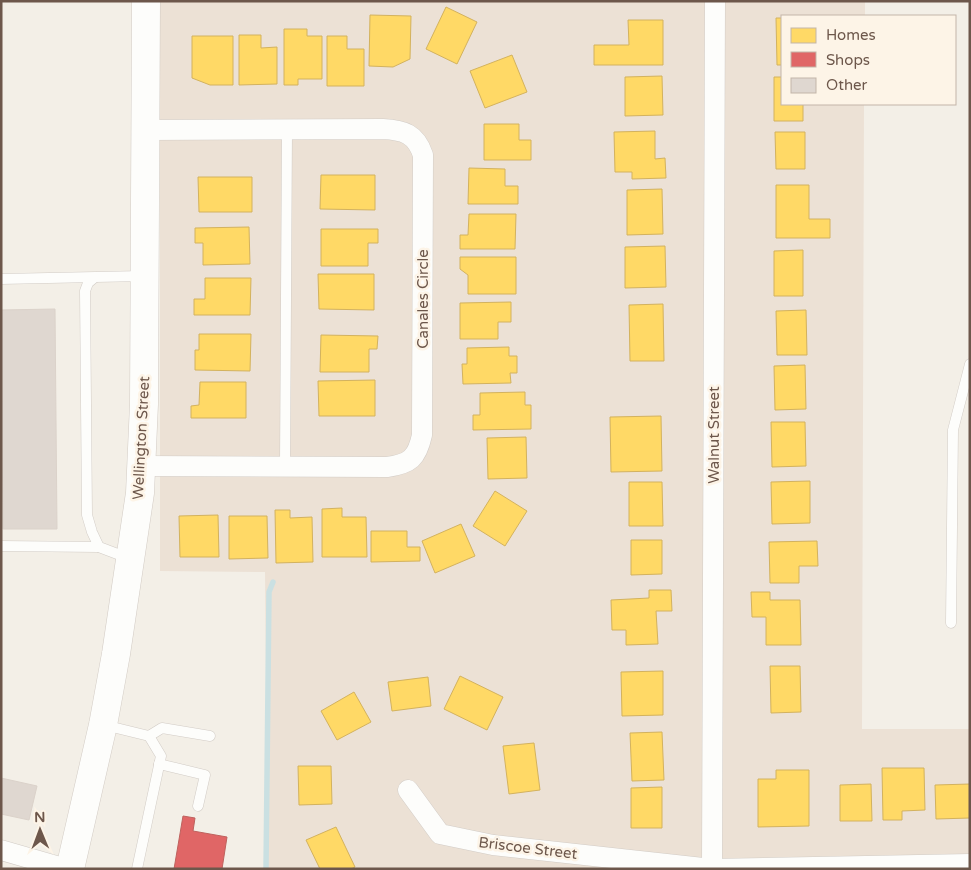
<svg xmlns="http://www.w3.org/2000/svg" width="971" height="870" viewBox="0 0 971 870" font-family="'Varela Round',sans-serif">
<rect width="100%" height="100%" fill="#f3efe7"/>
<path fill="#ece1d5" d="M160,1H865V16H782V104H864L862,729H970V869H268L265,572L160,571Z"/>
<g fill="#ffd966" stroke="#d3b25e">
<path d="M446,7L477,22L457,64L426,49Z"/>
<path d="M370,15L411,16L410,59L393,67L369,66Z"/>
<path d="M776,18H782V65H777Z"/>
<path d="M628,20H663V65H594V45H629Z"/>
<path d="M284,29H307V36H322V79H298V85H284Z"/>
<path d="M239,35H261V48L277,47V84L239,85Z"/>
<path d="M192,36H233V85H210L192,78Z"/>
<path d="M327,36H347V49H364V86H327Z"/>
<path d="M512,55L527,92L485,108L470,71Z"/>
<path d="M662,76L663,115L625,116V77Z"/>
<path d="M774,77H782V104H803V121H774Z"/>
<path d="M484,124H519V140H531V160H484Z"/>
<path d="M655,131V159L665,158L666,178L632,179V172H615L614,132Z"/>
<path d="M775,132H805V169H776Z"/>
<path d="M469,168L505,169V186H518V204H468Z"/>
<path d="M321,175H375V210L320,209Z"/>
<path d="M198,177H252V212H199Z"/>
<path d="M776,185H809V219H830V238H776Z"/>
<path d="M662,189L663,234L627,235V190Z"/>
<path d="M469,214H516L515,249H460V235H468Z"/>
<path d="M249,227L250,264L203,265V243H195V228Z"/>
<path d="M321,229H378V243H368V266H321Z"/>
<path d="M665,246L666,287L625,288V247Z"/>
<path d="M803,250V296H774V251Z"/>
<path d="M460,257H516V294H468V275L460,269Z"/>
<path d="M318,274H374V310L319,309Z"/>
<path d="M205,278H251L250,315H194V299H205Z"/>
<path d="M511,302V322H498V339H460V303Z"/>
<path d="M663,304L664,361H630L629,305Z"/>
<path d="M806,310L807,355H777L776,311Z"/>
<path d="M199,334H251L250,371L195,370V350H199Z"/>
<path d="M321,335L378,336L377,349H369V372H320Z"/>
<path d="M509,347V356H517V373H510L511,383L463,384L462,364H467V348Z"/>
<path d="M805,365L806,409L775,410L774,366Z"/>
<path d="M375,380V416H319L318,381Z"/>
<path d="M200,382H246V418H191V406L199,405Z"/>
<path d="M525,392V405H531V429L473,430V415H480V393Z"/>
<path d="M661,416L662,471L611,472L610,417Z"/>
<path d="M771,422H805L806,466L772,467Z"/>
<path d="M526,437L527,478L488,479L487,438Z"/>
<path d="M810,481V523L772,524L771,482Z"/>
<path d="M629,482H662L663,526H629Z"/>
<path d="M495,491L527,511L505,546L473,526Z"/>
<path d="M342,508V517H366L367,557H322V509Z"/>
<path d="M275,510H290V518L312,517L313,562L276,563Z"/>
<path d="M218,515L219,557H180L179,516Z"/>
<path d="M229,516H267L268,558L229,559Z"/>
<path d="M461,524L475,556L435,573L422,541Z"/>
<path d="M371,531H407V547H420V561L371,562Z"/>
<path d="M631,540H662V574L631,575Z"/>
<path d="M817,541L818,566H799V583H770L769,542Z"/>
<path d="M649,590H671L672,611H656L658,644L626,645V630H612L611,600L649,598Z"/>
<path d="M751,592H770V600H800L801,645H766V617H752Z"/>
<path d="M770,666H800L801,712L771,713Z"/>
<path d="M663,671V715L622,716L621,672Z"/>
<path d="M460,676L503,697L487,730L444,709Z"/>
<path d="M428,677L431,706L392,711L388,682Z"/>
<path d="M354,692L371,722L337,740L321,711Z"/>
<path d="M662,732L664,780L632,781L630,733Z"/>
<path d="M534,743L540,790L509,794L503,746Z"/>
<path d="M298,766H331L332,804L299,805Z"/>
<path d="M882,768H924L925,810L902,811V820H883Z"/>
<path d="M776,770H809V826L758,827V779H776Z"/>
<path d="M871,784L872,821H840V785Z"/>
<path d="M970,784V818L936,819L935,785Z"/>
<path d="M662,787V828H631V788Z"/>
<path d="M336,827L355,867L351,869H320L306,840Z"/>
</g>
<path fill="#e06666" stroke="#be625e" d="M183,816L195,818L193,831L227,837L222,869H174Z"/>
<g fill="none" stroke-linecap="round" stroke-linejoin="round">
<path stroke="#cae0e2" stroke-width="5.5" d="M266,869L269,592L273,582"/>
</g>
<g fill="#dfd7d0" stroke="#dbd2ca">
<path d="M55,309L57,529H3L1,310Z"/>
<path d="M1,778L37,786L29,820L1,814Z"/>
</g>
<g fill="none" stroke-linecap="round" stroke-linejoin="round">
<defs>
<g id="lane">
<path d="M94,278L88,283L85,291L87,515L92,532L99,547"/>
<path d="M1,279L143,276"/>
<path d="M285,466L287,129"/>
<path d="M1,546L99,547L128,558"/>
<path d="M951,623L953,430L970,364"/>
<path d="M104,725L149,736L161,756L137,869"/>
<path d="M149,736L162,728L210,736"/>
<path d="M159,764L205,775L198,806"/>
</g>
<g id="street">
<path d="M141,466L387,467C410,464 417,458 422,435L423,155C416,134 404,130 383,129L145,130"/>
<path d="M408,790L440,834L493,845L712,869L970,864"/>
<path d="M1,850L67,869"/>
<path d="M712,869L715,1"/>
</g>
<path id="secondary" d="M70,869L103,725L116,654L140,493L144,404L146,1"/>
</defs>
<use href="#lane" stroke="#d2ccc6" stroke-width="11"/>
<use href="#street" stroke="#d2ccc6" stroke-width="21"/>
<use href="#secondary" stroke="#d2cbc4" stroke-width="29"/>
<use href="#lane" stroke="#fdfdfb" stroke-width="10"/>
<use href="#street" stroke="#fdfdfb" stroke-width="20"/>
<use href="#secondary" stroke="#fdfdfb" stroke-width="28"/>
</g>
<g text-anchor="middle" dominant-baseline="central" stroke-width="5" stroke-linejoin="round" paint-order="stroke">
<g font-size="15" fill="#6d574b" stroke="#fdf4e7">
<text transform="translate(423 299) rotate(-90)">Canales Circle</text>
<text transform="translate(714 435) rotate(-90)">Walnut Street</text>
<text transform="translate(141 438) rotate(-87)">Wellington Street</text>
<text transform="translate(528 848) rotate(7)">Briscoe Street</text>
</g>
</g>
<rect width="971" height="870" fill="none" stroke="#6d574b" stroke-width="5"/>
<rect x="781" y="15" width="175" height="90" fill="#fdf4e7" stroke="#c3b5a9"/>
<rect x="791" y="28" width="25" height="15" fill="#ffd966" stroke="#c3b5a9"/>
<text x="826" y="40" font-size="15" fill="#6d574b">Homes</text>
<rect x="791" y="52" width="25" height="15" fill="#e06666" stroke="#c3b5a9"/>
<text x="826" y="65" font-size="15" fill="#6d574b">Shops</text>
<rect x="791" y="78" width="25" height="15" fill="#dfd7d0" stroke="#c3b5a9"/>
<text x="826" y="90" font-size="15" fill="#6d574b">Other</text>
<g transform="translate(40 830) rotate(359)" stroke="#fdf4e7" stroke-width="4" paint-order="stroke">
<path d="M0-4L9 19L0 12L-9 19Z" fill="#6d574b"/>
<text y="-8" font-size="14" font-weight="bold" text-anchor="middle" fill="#6d574b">N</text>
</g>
</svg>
